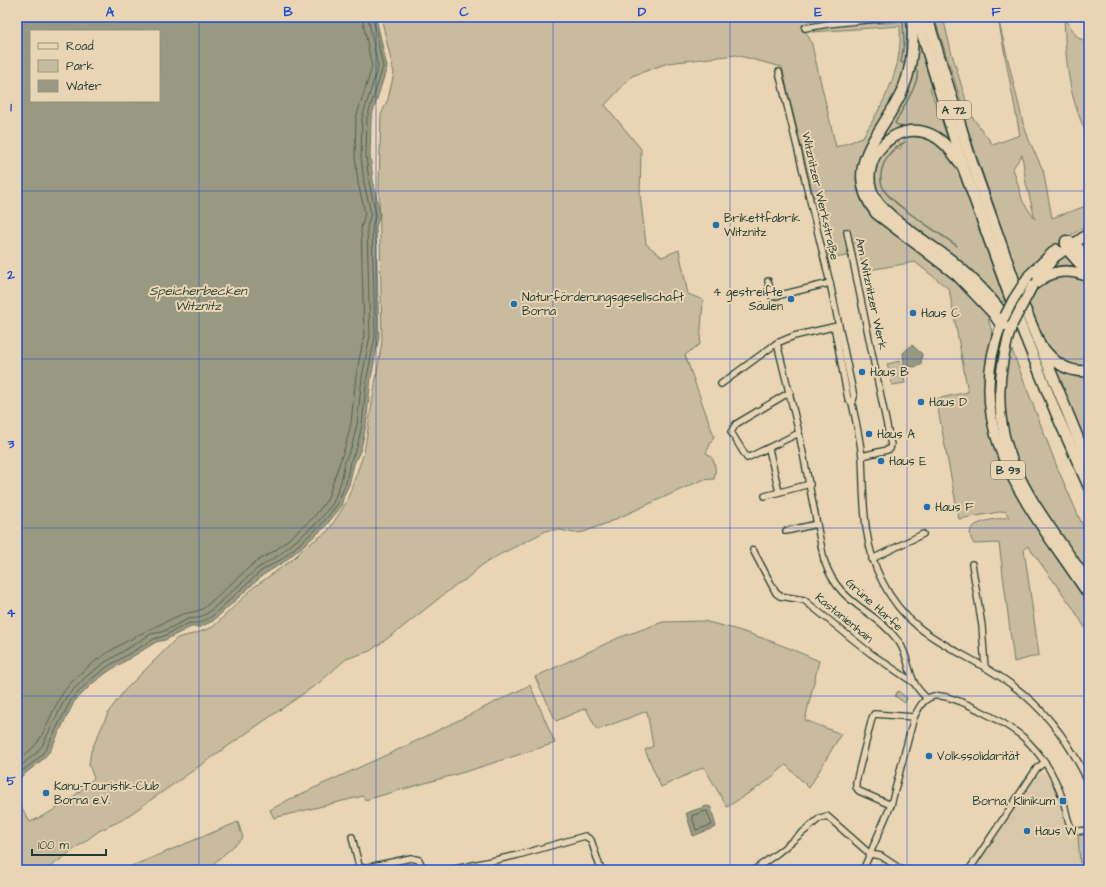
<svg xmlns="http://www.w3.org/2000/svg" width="1106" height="887" viewBox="0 0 1106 887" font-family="'Architects Daughter',sans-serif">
<rect width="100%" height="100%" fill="#e9d4b3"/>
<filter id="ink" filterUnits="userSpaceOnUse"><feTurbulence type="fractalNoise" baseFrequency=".025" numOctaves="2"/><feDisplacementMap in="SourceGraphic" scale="8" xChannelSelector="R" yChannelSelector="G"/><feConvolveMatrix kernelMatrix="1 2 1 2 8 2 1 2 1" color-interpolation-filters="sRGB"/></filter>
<g filter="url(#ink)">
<path fill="#d8c7a8" d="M1042,773L1047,775L1055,791L1057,797H1054L1056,804L1059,803L1069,838L1078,836L1080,863H1084V870H973L1031,783L1039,774Z"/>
<g fill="#c8bb9e" stroke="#747c69" fill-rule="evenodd">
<path d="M381,17H810L813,19L802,26L811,41L836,147L862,138C884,103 903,69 900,26L812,32C833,20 863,24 887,23C894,23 901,21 909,20L910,47L904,78L858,176L987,315L992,332L987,360L985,389L990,429L996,452L1014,491L1089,602V634L1073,608L1028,546L1024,549L1039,655L1014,662L999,543L974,544C958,520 996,520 1009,517L1005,511L959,519L936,399L968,392L949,289L915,262L863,271L860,254L827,259L833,242L826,212L813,195L782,67L736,55L668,63L632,76L605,105L641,149L640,195L646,244L662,257L679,250L688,294L703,300L700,344L685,355L714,436L706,453C715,458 717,468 714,479L702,480L607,523L584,532L574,533L560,530H548L499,555L482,565L465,580L457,584L399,630L370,651L346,659L320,682L122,820L99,831L46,870H17V800L30,822C57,810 73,799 94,778L89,765L91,751L109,711L125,690L177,638L197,633L213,627L254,587L293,559L304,548L328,531L346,503L364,453L382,341L379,186L381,115L388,99L394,73Z"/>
<path d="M934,17H943L951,51L970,114L993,145L1020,135L998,18L1023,123L1029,140L1043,170L1052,218L1089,205V225C1061,239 1039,256 1020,281L964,119L965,113ZM1022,155L1026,183L1035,219L1023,202L1013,168Z"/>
<path d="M1064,17L1078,38L1089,42V139C1068,96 1066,65 1064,17Z"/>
<path d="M918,39L932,87L930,88L949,142L947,143L907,129L868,165L886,219L865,167L896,109Z"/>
<path d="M908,134L934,138L956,165L1005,302L998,301L884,205L874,189L875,160L893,141L899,149L902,147L897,141Z"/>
<path d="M1064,253L1083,271H1052L1050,267Z"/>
<path d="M1059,274L1089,280V368H1073L1049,350L1028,301L1038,286Z"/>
<path d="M1010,345L1057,467L1089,540V577C1053,526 1006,471 1003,405C1002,385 1006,365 1010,345Z"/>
<path d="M900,361L905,383L892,385L887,364Z"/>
<path d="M1052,364L1089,373V449Z"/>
<path d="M703,621C744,630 781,644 819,661L805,720L841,734L809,788L786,765L766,782L727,807L704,767L661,787L645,750L653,746L647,711L597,730L586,708L556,721L535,677L618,638L663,622Z"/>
<path d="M530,685L555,743L468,771L365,800L363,796L274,818L270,810L288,800L406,746Z"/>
<path d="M898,691L907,698L905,703L895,696Z"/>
<path d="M238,822L243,838L206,870H122Z"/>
<path d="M1089,834V870H1084V863H1080L1078,836Z"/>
</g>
<g fill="#999981" stroke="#687462" fill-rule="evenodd">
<path d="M17,17H376L387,67L371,118L370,155L373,181L380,214L376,227L379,337L371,378L366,425L361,449L354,464L349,485L344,495L341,507L324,528L284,562L263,575L213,621L200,627H191L165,640L156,642L109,671L93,683L74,702L50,751L41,761L17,780ZM31,31H159V101H31Z"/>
<path d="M912,345L922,354L921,365L914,367L904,365L903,353Z"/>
<path d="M707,806L711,807L716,827L693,836L686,813Z"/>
</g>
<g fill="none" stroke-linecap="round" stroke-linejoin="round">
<g stroke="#506253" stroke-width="1">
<path d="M17,761C24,755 32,750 37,743C50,724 54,701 70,684C97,653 142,633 178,616C187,612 196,613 204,608L254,563L276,550L313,518L327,500L346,444L351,423L356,376L364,335L361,228L365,213L358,183L355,157L356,118L372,67L362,17"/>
<path d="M17,769L35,754L42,746L66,697L87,676L104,663L151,634L162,632L188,619L198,618L208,613L258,568L279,555L318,522L333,503L341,482L345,461L352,446L357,424L362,377L370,336L367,227L371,213L364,183L361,156L362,118L378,67L368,17"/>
<path d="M17,775L39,758L46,749L71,700L90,680L107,667L154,639L164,636L189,623H199L211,617L261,571L282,559L321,525L337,505L346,483L350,462L357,447L362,425L367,377L375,337L372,227L376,214L369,182L366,155L367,118L383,67L373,17"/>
<path d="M707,811L712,825L696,830L692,816Z"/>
</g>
<g stroke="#687462" stroke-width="1.5">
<path d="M903,20L904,43L901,62L903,63"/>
<path d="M901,127L895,123C901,111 921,81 917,70"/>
<path d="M905,142C895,147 888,153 884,163C880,172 879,181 884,190C894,206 940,233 957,246"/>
</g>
<defs>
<g id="street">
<path d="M805,28L828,24L894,17"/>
<path d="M779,72L830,283L854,397L852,403C856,421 860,439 862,457C864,499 862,543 882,581C912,642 963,648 1012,685C1046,710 1072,746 1089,784"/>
<path d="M847,232L891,445L890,449L887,450L862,456"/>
<path d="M768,281L772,297L830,283"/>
<path d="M837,326L794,336L777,343L799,433L824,560C839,606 874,608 899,642C908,655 908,671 915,684C918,690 923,694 927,699"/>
<path d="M837,326L835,331L848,399L852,403"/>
<path d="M721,384L777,343"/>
<path d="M790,392L736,424L731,432L747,458L799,433"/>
<path d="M769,449L779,492"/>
<path d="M765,496L810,484"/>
<path d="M786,531L817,524"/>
<path d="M753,550L776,593L780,596L804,600L870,653L914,683"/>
<path d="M872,559L923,534"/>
<path d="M972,564L982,626L985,668"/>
<path d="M891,805L859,791L856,787V782L872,718L874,714L914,717"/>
<path d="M352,837L360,870"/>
<path d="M359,869L411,858L419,860L424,870"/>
<path d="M451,870L518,855L585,836L591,840L601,870"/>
<path d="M754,870L779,852L820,818L827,816L870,854L881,856L902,870"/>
<path d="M863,870L891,805L914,717C919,708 923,698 934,696C954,693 1009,725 1024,738C1032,745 1038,753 1044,761C1053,774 1059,788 1064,803C1066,811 1067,821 1072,829L1079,831L1089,830"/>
<path d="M969,870L1037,768L1045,762"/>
</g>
<g id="primary">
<path d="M1029,275L1056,249"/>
<path d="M1034,283L1055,257L1089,233"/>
<path d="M1003,320C957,432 1032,509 1089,596"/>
<path d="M1012,325C975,441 1028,493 1089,583"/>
</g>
<g id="highway">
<path d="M912,17C914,42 913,66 903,89C885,132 839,165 876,213L957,275L993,313L1001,325H1012"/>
<path d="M917,17L963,167L1010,297"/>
<path d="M927,17L971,160L1016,286"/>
<path d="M963,167C954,155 946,142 932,135C895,117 856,161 874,196C884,216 931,245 951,260C973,278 993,299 1009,322"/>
<path d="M1089,260L1074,243L1066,241V248L1089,274"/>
<path d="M1033,285C1037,283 1040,280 1043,278C1058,269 1074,270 1089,277"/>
<path d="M1025,309L1089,465"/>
<path d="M1018,319L1056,413L1089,487"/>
<path d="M1043,348C1055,364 1069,373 1089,371"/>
</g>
</defs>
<use href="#street" stroke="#1f3d34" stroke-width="8"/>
<use href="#primary" stroke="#1f3d34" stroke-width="12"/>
<use href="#highway" stroke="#1f3d34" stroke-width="13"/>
<use href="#street" stroke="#e9d4b3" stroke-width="5.5"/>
<use href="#primary" stroke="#e9d4b3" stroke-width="9"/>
<use href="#highway" stroke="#e9d4b3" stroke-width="10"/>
<defs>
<g id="primary-bridge">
<path d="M1005,316L1013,300L1029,275"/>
<path d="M1012,325L1033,285"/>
</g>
</defs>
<use href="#primary-bridge" stroke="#1f3d34" stroke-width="12" stroke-linecap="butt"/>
<use href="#primary-bridge" stroke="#e9d4b3" stroke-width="9"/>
</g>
</g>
<path fill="none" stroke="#1d4ed8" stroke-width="1" stroke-opacity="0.55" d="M199,17V870M376,17V870M553,17V870M730,17V870M907,17V870M17,191H1089M17,359H1089M17,528H1089M17,696H1089"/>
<g fill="#1f6fb2" stroke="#e9d4b3" stroke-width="1.5">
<circle cx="716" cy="225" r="4"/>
<circle cx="791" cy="299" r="4"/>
<circle cx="514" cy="304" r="4"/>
<circle cx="913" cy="313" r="4"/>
<circle cx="862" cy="372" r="4"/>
<circle cx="921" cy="402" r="4"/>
<circle cx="869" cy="434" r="4"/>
<circle cx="881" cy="461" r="4"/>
<circle cx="927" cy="507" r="4"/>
<circle cx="929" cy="756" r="4"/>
<circle cx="46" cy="793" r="4"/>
<rect x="1059" y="797" width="8" height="8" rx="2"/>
<circle cx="1027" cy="831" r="4"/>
</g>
<g text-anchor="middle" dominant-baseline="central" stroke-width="4" stroke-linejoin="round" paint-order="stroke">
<g fill="#e9d4b3" stroke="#5c6a5a" stroke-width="1">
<rect x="937" y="101" width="34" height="18" rx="3"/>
<rect x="991" y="461" width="34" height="18" rx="3"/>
</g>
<g font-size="11" font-weight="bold" fill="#1f3d34">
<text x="954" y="110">A 72</text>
<text x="1008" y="470">B 93</text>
</g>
<g font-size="12" fill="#1f3d34" stroke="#e9d4b3">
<text transform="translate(820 196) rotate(77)">Witznitzer Werkstraße</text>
<text transform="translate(871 294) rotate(78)">Am Witznitzer Werk</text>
<text transform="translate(874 605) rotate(42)">Grüne Harfe</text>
<text transform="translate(844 618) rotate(39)">Kastanienhain</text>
</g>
<g font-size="12" fill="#1f3d34" stroke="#e9d4b3" text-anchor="start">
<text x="724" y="218">Brikettfabrik<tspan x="724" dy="14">Witznitz</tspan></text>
<text x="783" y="292" text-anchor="end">4 gestreifte<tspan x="783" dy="14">Säulen</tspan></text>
<text x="522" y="297">Naturförderungsgesellschaft<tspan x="522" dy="14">Borna</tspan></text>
<text x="921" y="313">Haus C</text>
<text x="870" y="372">Haus B</text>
<text x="929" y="402">Haus D</text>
<text x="877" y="434">Haus A</text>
<text x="889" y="461">Haus E</text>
<text x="935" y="507">Haus F</text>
<text x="937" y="756">Volkssolidarität</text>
<text x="54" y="786">Kanu-Touristik-Club<tspan x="54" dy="14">Borna e.V.</tspan></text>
<text x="1055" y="801" text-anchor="end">Borna, Klinikum</text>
<text x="1035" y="831">Haus W</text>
</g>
<g font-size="13" font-style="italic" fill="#314b40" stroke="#e9d4b3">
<text x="198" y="291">Speicherbecken<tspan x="198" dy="15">Witznitz</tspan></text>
</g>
</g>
<rect width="1106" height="887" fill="none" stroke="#e9d4b3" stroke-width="44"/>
<rect x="30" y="30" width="130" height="72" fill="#e9d4b3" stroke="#989880"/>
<rect x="38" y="43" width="20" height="6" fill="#e9d4b3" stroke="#989880"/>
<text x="66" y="50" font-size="12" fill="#1f3d34">Road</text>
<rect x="38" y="60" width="20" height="12" fill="#c8bb9e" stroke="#989880"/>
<text x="66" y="70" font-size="12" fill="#1f3d34">Park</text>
<rect x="38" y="80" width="20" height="12" fill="#999981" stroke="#989880"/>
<text x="66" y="90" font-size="12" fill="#1f3d34">Water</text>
<path d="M32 849v6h74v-6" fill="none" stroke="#1f3d34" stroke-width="2"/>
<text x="38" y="849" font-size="12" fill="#1f3d34" stroke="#e9d4b3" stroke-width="3" paint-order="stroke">100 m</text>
<rect x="22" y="22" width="1062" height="843" fill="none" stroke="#1d4ed8" stroke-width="1.5"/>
<g font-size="13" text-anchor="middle" font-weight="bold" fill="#1d4ed8">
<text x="110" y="16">A</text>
<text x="288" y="16">B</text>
<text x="464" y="16">C</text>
<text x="642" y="16">D</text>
<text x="818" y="16">E</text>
<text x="996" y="16">F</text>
<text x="11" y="111">1</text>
<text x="11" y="279">2</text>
<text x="11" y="448">3</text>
<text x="11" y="617">4</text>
<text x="11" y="785">5</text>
</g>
</svg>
